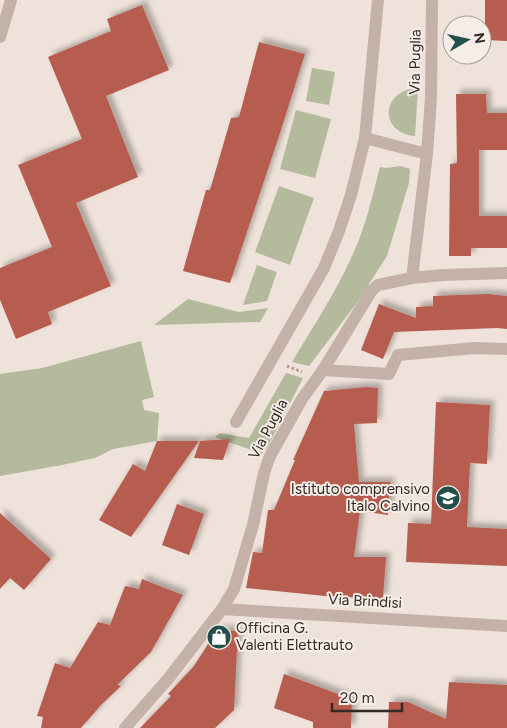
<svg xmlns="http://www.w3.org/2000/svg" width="507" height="728" viewBox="0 0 507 728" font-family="Figtree,sans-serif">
<defs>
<filter id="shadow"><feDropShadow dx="4.5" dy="-4.5" stdDeviation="2.5" flood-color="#0004"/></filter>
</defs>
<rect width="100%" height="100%" fill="#eee2da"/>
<g fill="#b4bb9c">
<path d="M312,68L335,72L329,105L306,101Z"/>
<path d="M410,89H418L415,136C383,134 379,97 410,89Z"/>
<path d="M296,110L331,119L315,178L280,169Z"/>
<path d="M401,166L410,169L409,183L387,256L356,304L309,366L292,362C312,328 335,294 351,258C365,230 372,197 380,167L386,168Z"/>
<path d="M279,186L314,198L290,265L255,252Z"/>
<path d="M257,265L277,272L267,301L243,305Z"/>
<path d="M188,299L239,312L268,308L260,322L154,325Z"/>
<path d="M141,341L154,397L142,400L144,410L159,413L157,441L113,449L95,458L62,465L0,476V374L42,368Z"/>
<path d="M286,373L303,378L268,446L262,454L215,437L220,433L249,438Z"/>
</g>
<g fill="#b75d4f" filter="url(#shadow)">
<path d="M485,0H507V41L485,40Z"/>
<path d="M142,5L169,70L106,96L138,177L76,203L111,286L48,312L52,324L16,339L0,300V268L52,247L18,165L82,139L48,57L111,31L107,19Z"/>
<path d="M259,42L305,54L281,130L230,283L183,271L206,190H210L231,118L239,117Z"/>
<path d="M456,94H486L487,113H507V150H479V216H507V248H471V256H449L450,164L457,163Z"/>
<path d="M488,294L507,296V329L497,328L394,332L383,359L361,350L379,304L416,318V307L433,306V296Z"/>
<path d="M366,387L378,388L377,423L354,424L359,482H390L388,515L360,511L354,557H386L383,599L325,596L246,588L253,552L262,553L268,510H274L295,460H293L324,391Z"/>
<path d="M436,402L490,405L487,464L470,463L467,527L507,529V566L406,562L408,523L431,524Z"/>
<path d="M230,439L223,460L194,458L200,441Z"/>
<path d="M157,441H199L131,537L99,520L133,464L145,471Z"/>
<path d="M177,504L204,514L189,555L162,545Z"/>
<path d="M0,513L51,559L24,590L10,578L0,589Z"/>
<path d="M142,579L183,595L151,652L117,685L121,686L101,705L81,728H41L43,717L37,716L55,663L70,668L98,622L110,625L125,586L139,589Z"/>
<path d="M217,630L238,631L234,710L215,728H140L171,696L168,694L194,666Z"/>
<path d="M284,674L352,699L351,728H313V722L274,708Z"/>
<path d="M449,682L507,685V728H388L389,702H408L446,719Z"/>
</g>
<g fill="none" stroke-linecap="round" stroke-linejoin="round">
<path stroke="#b09c92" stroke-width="3" stroke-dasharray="2.5 2.5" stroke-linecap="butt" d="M287,366L302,372"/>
<g stroke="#c4b1a8" stroke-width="12">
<path d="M0,37L11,0"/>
<path d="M365,138L427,154"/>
<path d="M412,278L427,154L431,98L432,0"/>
<path d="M323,370L389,374L398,355L475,348L507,349"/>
<path d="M236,422L324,268L339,231L351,195L365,138L378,0"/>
<path d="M222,609L507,626"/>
<path d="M125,728L168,679L222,609L234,589L253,525L264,473L270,456L302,399L323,370L372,290L378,285L412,278L443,275L507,273"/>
</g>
</g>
<defs>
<symbol id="school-disc" viewBox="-11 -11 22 22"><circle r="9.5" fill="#224e4c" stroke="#f6ede6"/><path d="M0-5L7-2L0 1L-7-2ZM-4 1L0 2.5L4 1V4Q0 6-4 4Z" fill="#fff"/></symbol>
<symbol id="shop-disc" viewBox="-11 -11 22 22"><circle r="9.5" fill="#224e4c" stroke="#f6ede6"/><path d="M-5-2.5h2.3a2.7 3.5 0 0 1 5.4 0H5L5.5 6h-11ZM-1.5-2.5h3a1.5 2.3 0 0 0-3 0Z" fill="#fff"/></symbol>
</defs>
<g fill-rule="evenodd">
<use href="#school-disc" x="434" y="484" width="28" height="28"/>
<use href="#shop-disc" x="205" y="623" width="28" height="28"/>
</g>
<g text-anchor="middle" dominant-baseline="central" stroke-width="4" stroke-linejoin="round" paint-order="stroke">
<g font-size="15" fill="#322927" stroke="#f6ede6">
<text transform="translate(415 62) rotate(-89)">Via Puglia</text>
<text transform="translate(268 429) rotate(-62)">Via Puglia</text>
<text transform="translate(365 601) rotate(3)">Via Brindisi</text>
</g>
<g font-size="15" fill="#322927" stroke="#f6ede6" text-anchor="end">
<text x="430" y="489">Istituto comprensivo<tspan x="430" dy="17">Italo Calvino</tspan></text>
<text x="236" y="628" text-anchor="start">Officina G.<tspan x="236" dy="17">Valenti Elettrauto</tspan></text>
</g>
</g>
<g transform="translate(467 40) rotate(81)"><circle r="24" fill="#f6ede6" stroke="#a89f9a"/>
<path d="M0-4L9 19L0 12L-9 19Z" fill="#224e4c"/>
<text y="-8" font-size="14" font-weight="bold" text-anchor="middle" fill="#322927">N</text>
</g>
<path d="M332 703v8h70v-8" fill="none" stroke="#322927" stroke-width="2.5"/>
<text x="340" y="703" font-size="15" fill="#322927" stroke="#f6ede6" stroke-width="4" paint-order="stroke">20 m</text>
</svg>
